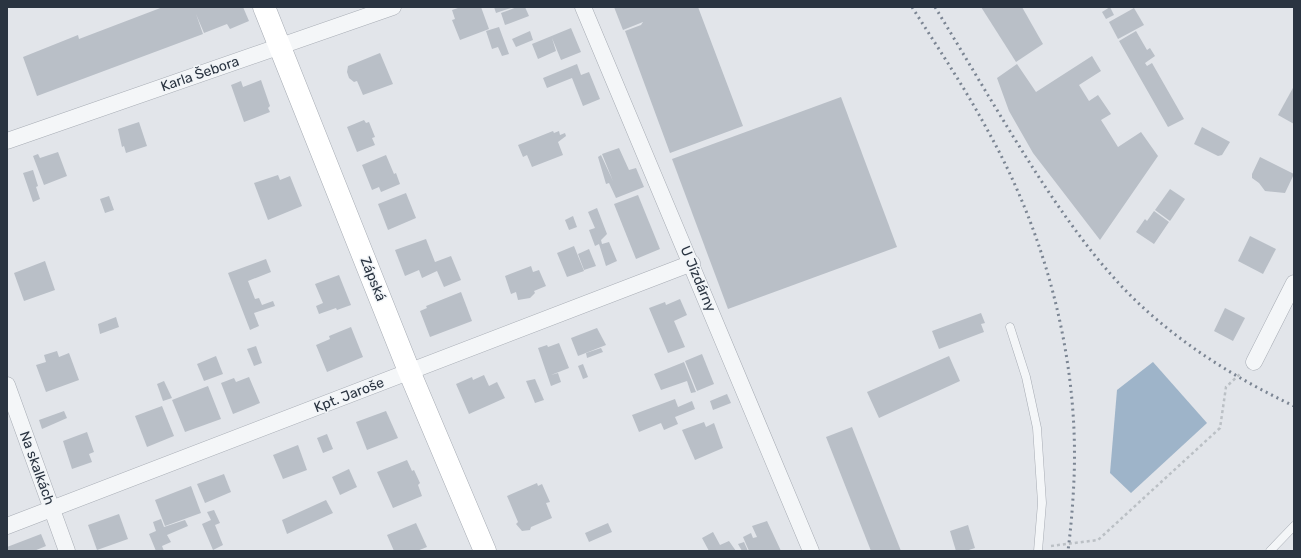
<svg xmlns="http://www.w3.org/2000/svg" width="1301" height="558" viewBox="0 0 1301 558" font-family="Rubik,sans-serif">
<rect width="100%" height="100%" fill="#e2e5ea"/>
<path fill="#9eb4c9" d="M1153,362L1207,423L1131,493L1110,473L1117,390Z"/>
<g fill="#b9bfc7">
<path d="M163,7H243L249,21L230,29L227,24L204,33L196,14L203,34L37,96L23,57L78,35L79,39Z"/>
<path d="M461,7H481L489,29L460,40L452,20L455,19L452,10Z"/>
<path d="M494,7H514L496,13Z"/>
<path d="M517,7H525L529,16L505,25L501,13Z"/>
<path d="M614,7H698L743,126L670,153L625,31L641,25L643,22L623,30Z"/>
<path d="M981,7H1022L1043,44L1016,62Z"/>
<path d="M1110,7L1114,15L1106,19L1102,12Z"/>
<path d="M1134,8L1144,25L1118,39L1109,22Z"/>
<path d="M499,27L509,54L502,56L498,47L492,49L486,31Z"/>
<path d="M571,28L581,52L561,60L552,38L556,51L538,59L532,44Z"/>
<path d="M530,31L533,40L516,47L512,39Z"/>
<path d="M1136,31L1147,50L1150,48L1155,56L1145,63L1147,66L1152,63L1184,119L1168,127L1119,41Z"/>
<path d="M380,53L393,84L363,95L357,81L354,82L349,78L347,72L348,66Z"/>
<path d="M1092,56L1101,71L1079,85L1089,101L1098,95L1111,114L1101,120L1118,147L1141,132L1158,156L1100,240L1033,153L1009,111L997,78L1017,64L1036,92Z"/>
<path d="M577,64L581,75L589,72L600,99L583,106L572,78L547,88L543,78Z"/>
<path d="M261,80L270,106L268,108L270,112L244,122L231,85L241,81L243,87Z"/>
<path d="M1294,86V124L1278,115Z"/>
<path d="M841,97L897,247L728,309L672,159Z"/>
<path d="M364,120L366,123L369,122L375,137L372,138L375,145L357,152L347,127Z"/>
<path d="M139,122L147,146L126,153L124,146L122,147L118,129Z"/>
<path d="M1202,127L1230,142L1222,155L1218,156L1194,144Z"/>
<path d="M553,131L554,133L559,131L560,135L565,133L566,136L558,142L563,155L532,167L527,155L523,157L518,145Z"/>
<path d="M619,148L629,170L636,168L644,187L616,198L609,183L606,184L598,157L601,155L613,181L602,154Z"/>
<path d="M58,152L67,176L44,185L33,156L38,154L40,158Z"/>
<path d="M386,155L394,174L396,173L400,184L381,192L379,187L372,190L362,165Z"/>
<path d="M1260,157L1294,174L1285,193L1265,191L1259,183L1252,178V174Z"/>
<path d="M33,170L38,186L36,187L40,199L33,202L23,173Z"/>
<path d="M278,175L280,180L290,176L302,206L268,220L254,183Z"/>
<path d="M1170,189L1185,199L1170,221L1155,210Z"/>
<path d="M406,193L416,218L388,230L378,204Z"/>
<path d="M638,195L660,249L636,259L614,204Z"/>
<path d="M109,196L114,210L105,213L100,199Z"/>
<path d="M597,208L607,234L601,240L602,244L609,242L617,261L606,266L599,244L595,246L589,230L595,228L588,212Z"/>
<path d="M1154,211L1169,222L1154,244L1136,232L1145,219L1147,221Z"/>
<path d="M573,216L577,227L569,230L565,220Z"/>
<path d="M1250,236L1276,249L1263,274L1238,261Z"/>
<path d="M426,239L435,262L451,256L461,280L444,287L437,271L422,278L419,270L405,276L395,250Z"/>
<path d="M574,246L584,271L567,277L557,253Z"/>
<path d="M589,249L596,266L584,270L578,254Z"/>
<path d="M266,259L271,272L248,281L255,299L259,298L262,305L273,301L275,306L254,313L259,326L250,330L228,273Z"/>
<path d="M45,261L55,290L24,301L14,273Z"/>
<path d="M531,266L533,272L539,270L546,286L534,291L535,293L530,298L518,300L516,292L511,294L505,276Z"/>
<path d="M339,275L351,305L337,310L336,308L319,314L316,306L323,303L315,284Z"/>
<path d="M461,292L472,321L430,337L420,311L427,308L426,306Z"/>
<path d="M680,299L687,315L674,321L685,347L668,353L649,308L665,302L666,305Z"/>
<path d="M1225,308L1245,318L1233,341L1214,331Z"/>
<path d="M981,313L985,323L981,324L984,332L939,349L932,331Z"/>
<path d="M116,317L119,327L100,334L98,324Z"/>
<path d="M351,327L363,357L327,372L316,345L330,339L329,336Z"/>
<path d="M597,328L606,345L578,356L571,338Z"/>
<path d="M559,343L569,368L551,375L558,373L561,382L551,386L538,348L547,345L548,347Z"/>
<path d="M256,346L262,363L254,366L247,349Z"/>
<path d="M601,348L603,352L587,358L586,353Z"/>
<path d="M57,351L59,357L69,353L79,380L46,392L36,365L46,362L44,355Z"/>
<path d="M702,354L714,384L697,391L685,361Z"/>
<path d="M216,356L223,374L204,381L197,364Z"/>
<path d="M949,356L960,381L879,418L867,392Z"/>
<path d="M684,362L696,392L691,393L687,381L661,390L654,374Z"/>
<path d="M583,364L588,377L583,379L578,366Z"/>
<path d="M484,375L489,386L497,382L505,398L469,414L456,384L472,377L473,380Z"/>
<path d="M249,377L260,403L233,414L221,383L234,378L236,382Z"/>
<path d="M535,379L544,400L535,403L526,381Z"/>
<path d="M164,381L172,398L163,401L157,384Z"/>
<path d="M208,386L221,419L185,432L172,400Z"/>
<path d="M727,394L731,403L713,410L710,401Z"/>
<path d="M675,399L678,407L692,401L695,409L675,417L678,424L664,430L661,423L639,432L632,415Z"/>
<path d="M162,406L174,436L147,447L135,416Z"/>
<path d="M64,411L67,418L42,429L39,420Z"/>
<path d="M386,411L398,438L367,450L356,422Z"/>
<path d="M704,422L706,427L714,423L723,448L695,460L682,430Z"/>
<path d="M852,427L901,551H871L826,437Z"/>
<path d="M87,432L94,452L89,454L92,462L72,469L63,441Z"/>
<path d="M327,434L333,449L323,453L317,438Z"/>
<path d="M298,445L307,470L283,479L273,455Z"/>
<path d="M407,460L412,471L414,470L420,483L418,485L422,496L393,508L377,472Z"/>
<path d="M349,469L357,487L340,495L332,477Z"/>
<path d="M224,474L231,492L205,503L197,484Z"/>
<path d="M537,483L538,486L542,484L550,502L546,503L552,518L531,527L530,530L522,531L516,524L518,522L507,496Z"/>
<path d="M191,486L201,513L165,526L155,500Z"/>
<path d="M326,500L333,513L287,534L282,520Z"/>
<path d="M214,510L220,523L215,525L223,545L213,550L202,524L211,520L207,512Z"/>
<path d="M119,514L128,539L97,550L88,525Z"/>
<path d="M161,519L164,527L185,520L188,526L167,535L171,542L162,546L164,551H156L149,534L156,531L153,522Z"/>
<path d="M767,521L781,551H749L743,537L751,533L753,538L757,537L752,526Z"/>
<path d="M416,523L427,547L417,551H394L387,535Z"/>
<path d="M608,523L612,532L589,542L585,533Z"/>
<path d="M968,525L975,548L966,551H956L950,531Z"/>
<path d="M713,532L720,545L729,541L736,551H709L702,538Z"/>
<path d="M41,534L46,546L34,551H7V547Z"/>
<path d="M744,542L748,551H742L738,544Z"/>
</g>
<g fill="none" stroke-linecap="round" stroke-linejoin="round">
<defs>
<g id="lane">
<path d="M1010,327L1026,377L1037,428L1042,503L1038,551"/>
<path d="M1270,551L1294,526"/>
</g>
<g id="street">
<path d="M583,7L811,551"/>
<path d="M7,141L393,7"/>
<path d="M1254,362L1294,283"/>
<path d="M7,385L67,551"/>
<path d="M7,526L692,263"/>
</g>
<path id="secondary" d="M264,7L409,371L485,551"/>
</defs>
<use href="#lane" stroke="#a7acb4" stroke-width="9"/>
<use href="#street" stroke="#a7acb4" stroke-width="17"/>
<use href="#secondary" stroke="#a7acb4" stroke-width="23"/>
<path stroke="#bbc0c5" stroke-width="2.5" stroke-dasharray="3 3" stroke-linecap="butt" d="M1051,546L1098,540L1220,428L1226,387L1241,373"/>
<use href="#lane" stroke="#f4f6f8" stroke-width="8"/>
<use href="#street" stroke="#f4f6f8" stroke-width="16"/>
<use href="#secondary" stroke="#fff" stroke-width="22"/>
<g stroke="#7b8593" stroke-width="3" stroke-dasharray="2 4" stroke-linecap="butt">
<path d="M912,7C938,48 965,88 988,131C1046,235 1079,359 1074,479C1073,503 1071,527 1068,551"/>
<path d="M935,7C971,66 1006,127 1044,185C1070,224 1098,263 1132,297C1179,343 1235,378 1294,406"/>
</g>
</g>
<g text-anchor="middle" dominant-baseline="central" stroke-width="3" stroke-linejoin="round" paint-order="stroke">
<g font-size="14" fill="#2a3441" stroke="#f1f4f7">
<text transform="translate(200 74) rotate(-19)">Karla Šebora</text>
<text transform="translate(373 279) rotate(68)">Zápská</text>
<text transform="translate(698 279) rotate(67)">U Jízdárny</text>
<text transform="translate(349 395) rotate(-21)">Kpt. Jaroše</text>
<text transform="translate(37 468) rotate(70)">Na skalkách</text>
</g>
</g>
<rect width="1301" height="558" fill="none" stroke="#2a3441" stroke-width="16"/>
</svg>
